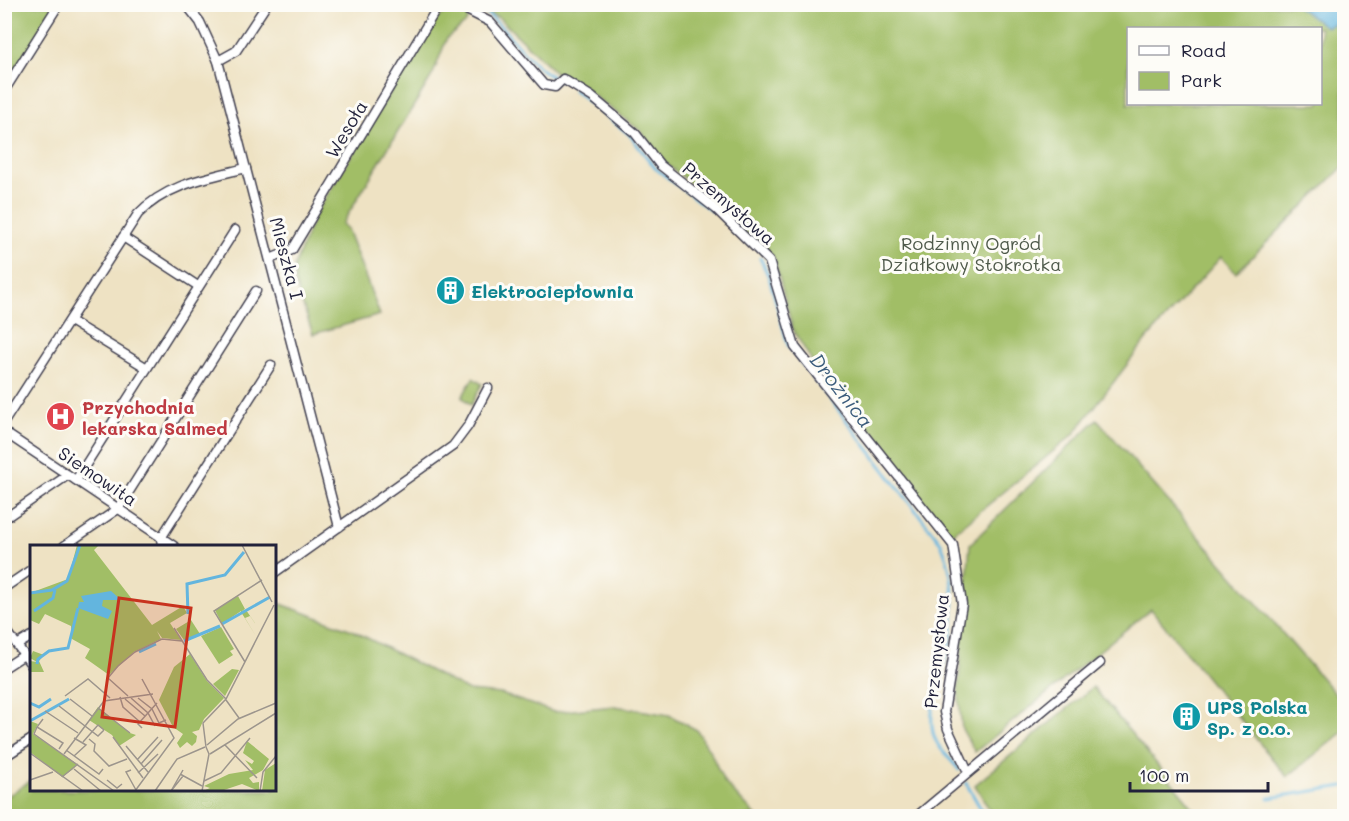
<svg xmlns="http://www.w3.org/2000/svg" width="1349" height="821" viewBox="0 0 1349 821" font-family="Mali,sans-serif">
<rect width="100%" height="100%" fill="#fdfcf7"/>
<filter id="ink" filterUnits="userSpaceOnUse"><feTurbulence type="fractalNoise" baseFrequency=".0167" numOctaves="2"/><feDisplacementMap in="SourceGraphic" scale="12" xChannelSelector="R" yChannelSelector="G"/><feConvolveMatrix kernelMatrix="1 2 1 2 8 2 1 2 1" color-interpolation-filters="sRGB"/></filter>
<filter id="wash" filterUnits="userSpaceOnUse"><feTurbulence type="fractalNoise" baseFrequency=".008" numOctaves="4" result="noise"/><feDisplacementMap in="SourceGraphic" scale="24" xChannelSelector="R" yChannelSelector="G"/><feGaussianBlur stdDeviation="1.35" result="paint"/><feColorMatrix in="noise" values="0 0 0 0 0 0 0 0 0 0 0 0 0 0 0 0 0 1.4 0 .05"/><feComposite in="paint" operator="in"/></filter>
<g filter="url(#wash)">
<rect width="100%" height="100%" fill="#eee2c3"/>
<g fill="#a1be66" stroke="#627050" stroke-width="1.5" fill-rule="evenodd">
<path d="M4,5H60L4,94Z"/>
<path d="M479,5H1344V166L1236,273L1221,257L1146,340L1073,435L950,536L813,363L793,330L774,258L714,202L660,159L641,131L571,79L556,73L499,18L477,9ZM1128,28H1320V104H1128Z"/>
<path d="M455,10L469,17L465,24L447,38L433,74L342,224L347,229L380,315L313,334L295,283L294,267L313,218L433,22L446,12Z"/>
<path d="M473,378L482,384L471,405L462,397Z"/>
<path d="M1097,419L1344,704V731L1287,777L1151,609L975,752L962,729L958,691L970,544Z"/>
<path d="M281,604L352,630L469,691L501,694L554,712L615,706L669,715L697,730L711,753L724,782L756,816H5V798L31,780L32,790H274V607Z"/>
<path d="M1093,687L1200,816H993L975,785Z"/>
</g>
<path fill="#63b5de" stroke="#426c8c" stroke-width="1.5" d="M1295,5H1344V20L1326,27Z"/>
<g fill="none" stroke-linecap="round" stroke-linejoin="round">
<g stroke="#63b5de" stroke-width="3">
<path d="M473,4C507,24 523,61 557,80"/>
<path d="M574,90L629,134L655,168L712,211"/>
<path d="M760,258L769,277L788,345L941,543C954,573 956,606 951,638C946,666 922,712 936,741C941,752 952,760 959,770"/>
<path d="M966,783L985,816"/>
<path d="M1269,798L1344,786"/>
</g>
</g>
</g>
<g filter="url(#ink)">
<g fill="none" stroke-linecap="round" stroke-linejoin="round">
<defs>
<g id="street">
<path d="M186,4L200,22L218,61L339,527"/>
<path d="M455,4L490,22L544,85L555,87L563,79L592,97L635,133L660,165L716,209L769,261L795,347L953,545L962,604L944,712L948,729L968,772"/>
<path d="M218,61L236,51L267,4"/>
<path d="M4,91L59,4"/>
<path d="M123,237L198,286"/>
<path d="M270,259L292,250L437,8L442,4"/>
<path d="M70,321L147,368"/>
<path d="M4,422L138,214C167,184 206,178 246,168"/>
<path d="M4,432L174,546"/>
<path d="M76,480L235,230"/>
<path d="M4,519L68,475"/>
<path d="M64,546L118,509L256,291"/>
<path d="M162,546L161,538L271,365"/>
<path d="M274,573L453,446L468,426L488,388"/>
<path d="M4,588L32,569"/>
<path d="M4,627L17,645"/>
<path d="M32,636L17,645L32,666"/>
<path d="M4,668L24,655"/>
<path d="M4,757L32,739"/>
<path d="M917,816L1100,663"/>
</g>
</defs>
<use href="#street" stroke="#413f4f" stroke-width="11"/>
<use href="#street" stroke="#fff" stroke-width="8"/>
</g>
</g>
<defs>
<symbol id="building-disc" viewBox="-11 -11 22 22"><circle r="9.5" fill="#0f9aa8" stroke="#fdfcf7"/><path d="M-4-6H4V6H1V3H-1V6H-4ZM-2.5-4.3h1.7v1.8h-1.7ZM.8-4.3h1.7v1.8H.8ZM-2.5-1h1.7V.8h-1.7ZM.8-1h1.7V.8H.8Z" fill="#fff"/></symbol>
<symbol id="hospital-disc" viewBox="-11 -11 22 22"><circle r="9.5" fill="#e0444e" stroke="#fdfcf7"/><path d="M-5-5h3v3.5h4V-5h3V5h-3V1.5h-4V5h-3Z" fill="#fff"/></symbol>
</defs>
<g fill-rule="evenodd">
<use href="#building-disc" x="434" y="274" width="33" height="33"/>
<use href="#hospital-disc" x="44" y="400" width="33" height="33"/>
<use href="#building-disc" x="1170" y="700" width="33" height="33"/>
</g>
<g text-anchor="middle" dominant-baseline="central" stroke-width="6" stroke-linejoin="round" paint-order="stroke">
<g font-size="18" fill="#22223b" stroke="#fdfcf7">
<text transform="translate(346 129) rotate(-59)">Wesoła</text>
<text transform="translate(729 203) rotate(41)">Przemysłowa</text>
<text transform="translate(287 258) rotate(75)">Mieszka I</text>
<text transform="translate(98 476) rotate(34)">Siemowita</text>
<text transform="translate(936 651) rotate(-84)">Przemysłowa</text>
</g>
<g font-size="18" fill="#4e594a" stroke="#fdfcf7">
<text x="971" y="243">Rodzinny Ogród<tspan x="971" dy="21">Działkowy Stokrotka</tspan></text>
</g>
<g font-size="18" font-weight="bold" fill="#0d838f" stroke="#fdfcf7" text-anchor="start">
<text x="471" y="291">Elektrociepłownia</text>
<text x="1207" y="707">UPS Polska<tspan x="1207" dy="21">Sp. z o.o.</tspan></text>
</g>
<g font-size="18" font-weight="bold" fill="#be3a42" stroke="#fdfcf7" text-anchor="start">
<text x="82" y="407">Przychodnia<tspan x="82" dy="21">lekarska Salmed</tspan></text>
</g>
<g font-size="20" font-style="italic" fill="#3c5d7c" stroke="#fdfcf7">
<text transform="translate(842 390) rotate(52)">Drożnica</text>
</g>
</g>
<g transform="translate(30 545)">
<rect width="246" height="246" fill="#eee2c3"/>
<path d="M47,0H69L64,5L122,80L153,61L157,68L140,78L151,95L132,93L127,86L131,94L104,107L79,130L55,113L60,104L42,94L41,81L15,69L9,79L0,75V48L38,34ZM208,51L215,64L212,66L216,65L229,84L220,71L215,73L226,91L211,67V66L192,79L185,65ZM161,75L170,89L154,95L146,84ZM191,82L204,104L200,106L203,110L189,119L171,91ZM3,106L14,110L9,116L14,127H0V116L7,117L0,113ZM160,109L177,136L194,153L174,174L169,185L162,187L167,191L166,197L162,201L157,197L150,203L147,198L153,189L143,182L129,155L144,122ZM202,124L209,125L195,151L183,139ZM68,162L100,188L106,190L89,201L82,190L59,175ZM0,176L8,179L3,189L47,219L43,224L32,232L0,207ZM217,196L239,214L233,225L219,233L223,238L229,237V246L212,239L191,246H173L180,243L174,241L199,229L223,225L215,215L222,219L224,216L213,208ZM246,218V246H232L235,225Z" fill="#a1be66"/>
<path d="M81,46L91,55H73L72,61L82,66L78,74L48,63L49,57H54L51,51Z" fill="#63b5de"/>
<path fill="none" stroke="#63b5de" stroke-width="3" d="M0,48L22,45L37,36L50,0M4,66L23,53L25,45M158,69L157,39L195,30L214,7M192,79L240,52M154,96L190,81M109,107L126,99M7,119L8,114L19,106L38,103L48,63M0,158L9,162L21,154M0,176L39,154"/>
<path fill="none" stroke="#9c958d" stroke-width="1.5" d="M212,0L242,57M144,83L177,135L196,154M215,117L184,66L232,35M35,151L58,134L80,153M98,151L78,133L88,121L105,107L132,94L152,96M90,152L93,162L110,177M101,153L118,168L125,181M108,153L122,164L129,178L136,175M40,154L62,171M95,154L115,171M196,155L209,173M29,161L68,191L74,185M68,163L100,188M15,166L48,188M13,174L7,182L33,198L29,204M7,182L4,189L84,246M112,183L108,179L127,158M83,192L113,233M59,194L65,199L64,206L79,221L97,214M53,197L68,180L74,185M177,200L208,174L246,158M195,200L227,233M96,201L118,227M176,202L173,178L196,154L244,60M36,205L69,229L73,224M0,208L53,246M34,209L74,156L123,149M180,209L246,168M44,211L56,200L44,193M107,215L128,192M111,219L132,195M44,224L71,246M101,225L96,227L106,245M108,228L128,209M150,229L172,241M32,232L48,219M0,235L23,227M77,235L87,243L92,239M174,236L191,228L220,193M105,246L144,193L112,134M125,246L147,214L175,202M141,246L153,225M141,246L153,231M172,246L179,209L176,202M230,246L233,227L246,211"/>
<path fill="#c8321e" fill-opacity="0.15" stroke="#c8321e" stroke-width="3" d="M89,53L161,63L145,182L72,172Z"/>
<rect width="246" height="246" fill="none" stroke="#22223b" stroke-width="3"/>
</g>
<rect width="1349" height="821" fill="none" stroke="#fdfcf7" stroke-width="24"/>
<rect x="1127" y="27" width="195" height="78" fill="#fdfcf7" stroke="#a5a5ac" stroke-width="1.5"/>
<rect x="1139" y="46" width="30" height="9" fill="#ffffff" stroke="#a5a5ac" stroke-width="1.5"/>
<text x="1181" y="57" font-size="18" fill="#22223b">Road</text>
<rect x="1139" y="72" width="30" height="18" fill="#a1be66" stroke="#a5a5ac" stroke-width="1.5"/>
<text x="1181" y="87" font-size="18" fill="#22223b">Park</text>
<path d="M1130 782v9h138v-9" fill="none" stroke="#22223b" stroke-width="3"/>
<text x="1139" y="782" font-size="18" fill="#22223b" stroke="#fdfcf7" stroke-width="4.5" paint-order="stroke">100 m</text>
</svg>
